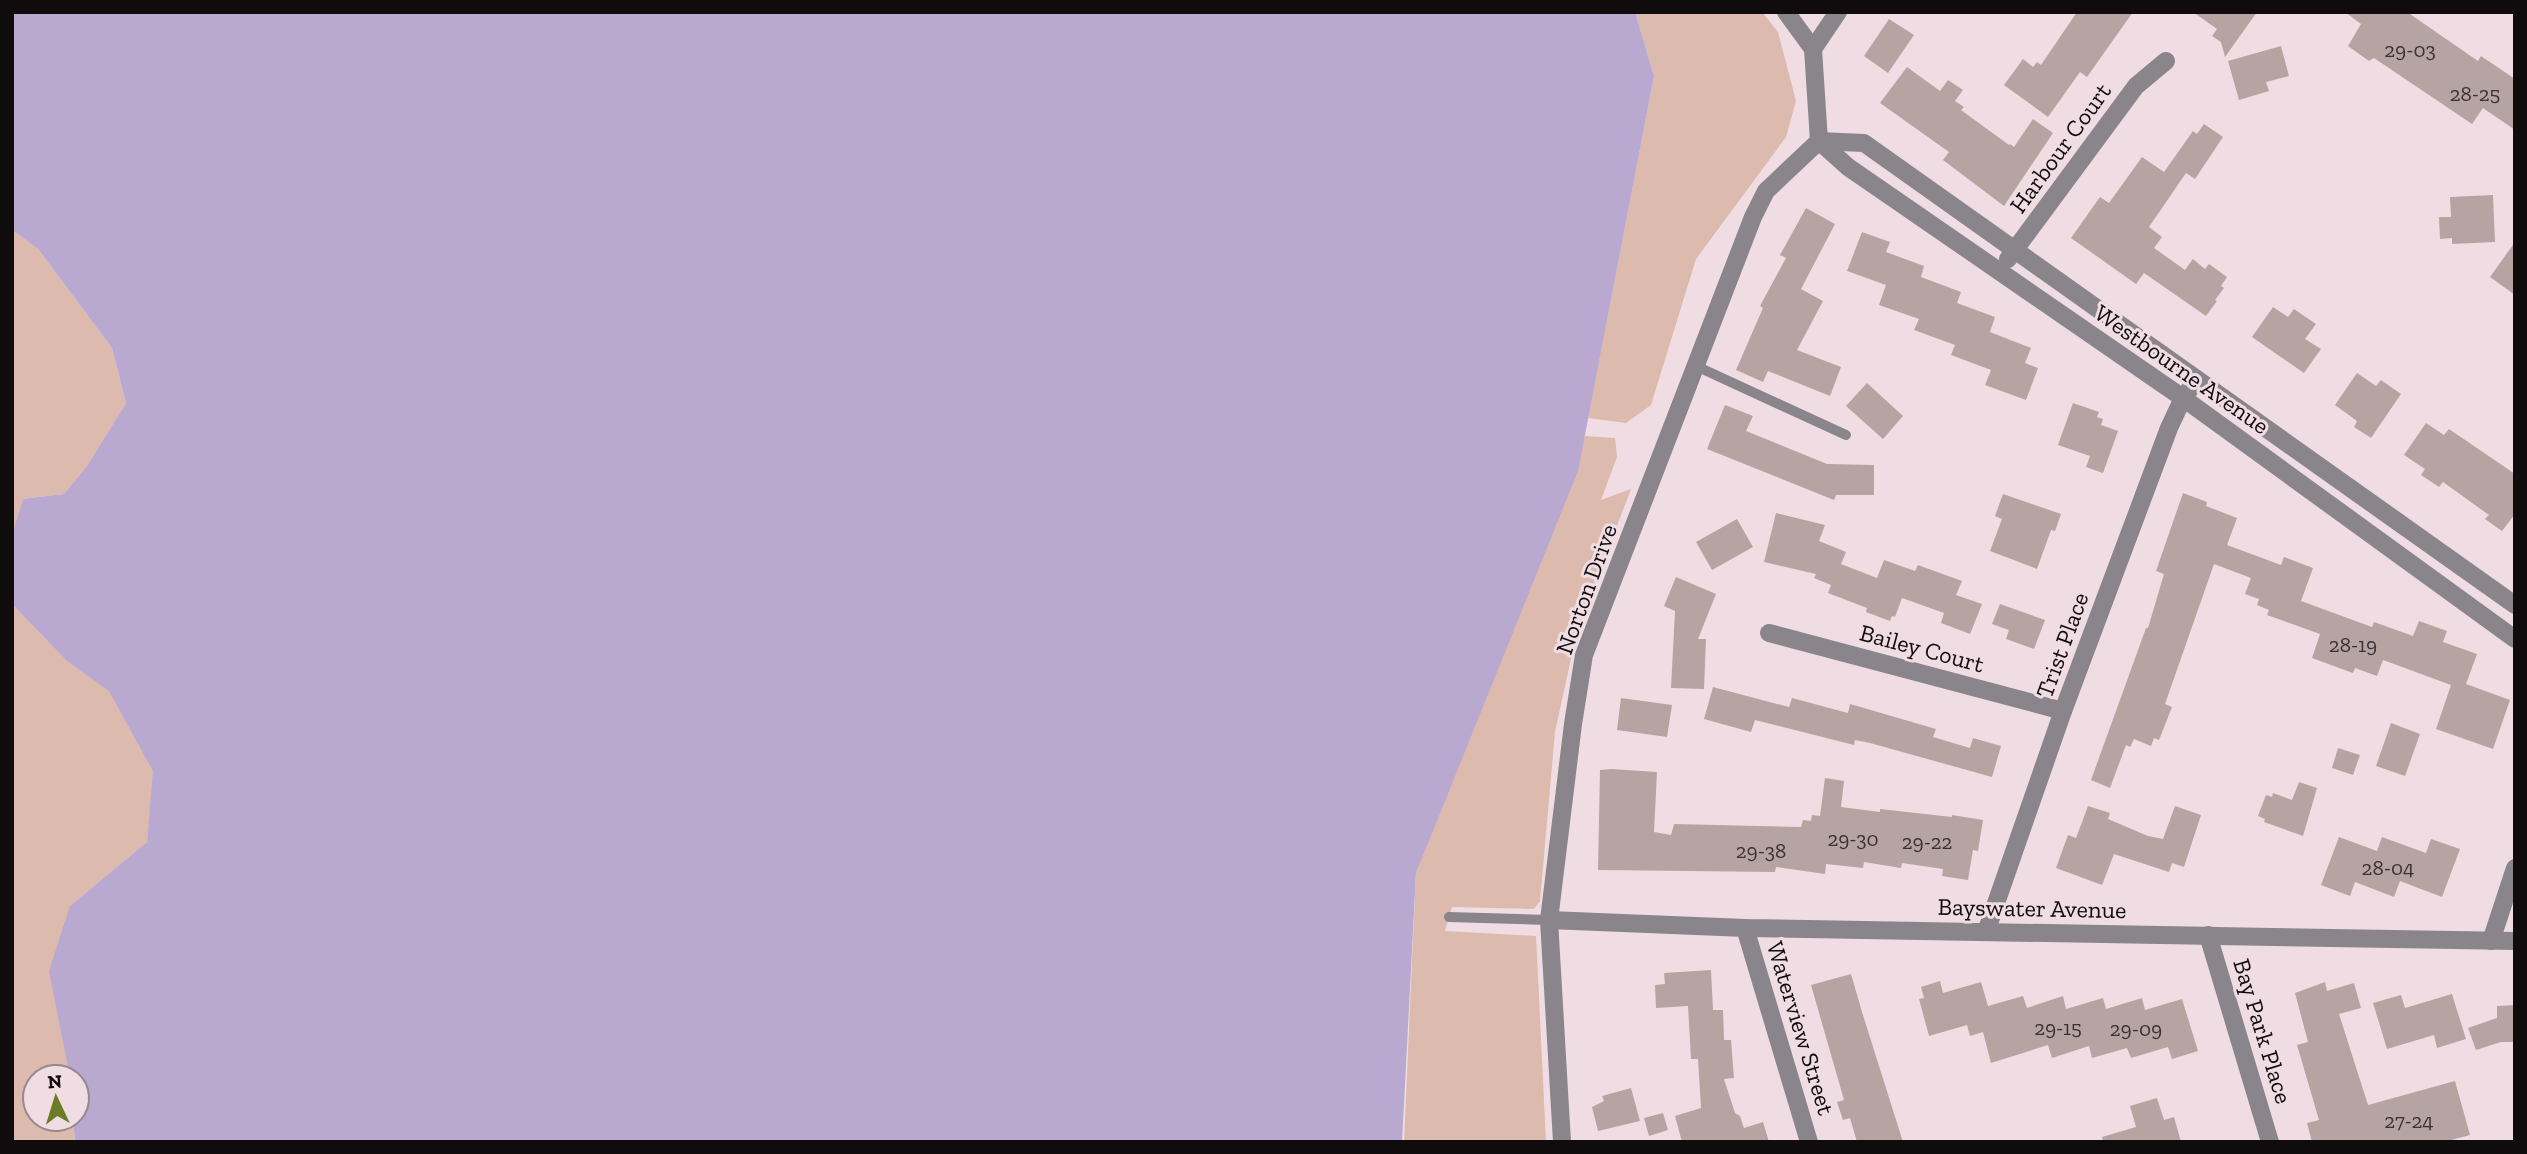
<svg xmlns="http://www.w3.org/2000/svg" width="2527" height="1154" viewBox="0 0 2527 1154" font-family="'Zilla Slab',serif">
<rect width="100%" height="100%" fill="#efdde3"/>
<g fill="#dcbaad">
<path d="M1635,12H1762L1778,32L1796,101L1786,137L1696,259L1651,405L1626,423L1588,418L1654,76Z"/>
<path d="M12,230L38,249L112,348L126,403L87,466L64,494L23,499L12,534Z"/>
<path d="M1585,436L1615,438L1617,457L1601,500L1631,489L1577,631L1555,732L1540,901L1534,909L1452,907L1445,931L1536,936L1546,1142H1404L1416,873Z"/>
<path d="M12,604L67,661L109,690L154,771L147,842L70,906V1077H35V1119H73L75,1142H12Z"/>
</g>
<path fill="#b9a8d0" d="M12,12H1635L1654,76L1578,471L1416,873L1402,1142H75L73,1119H77V1077H70L49,971L70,906L147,842L153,771L109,691L67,661L12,604V534L23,499L64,494L87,466L126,403L112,348L38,249L12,230Z"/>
<g fill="#b6a4a3">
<path d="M2077,12H2133L2087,77L2080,72L2048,117L2004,85L2023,59L2033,67L2037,62L2041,65Z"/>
<path d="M2193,12H2257L2225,57L2221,42L2212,36L2217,29Z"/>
<path d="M2345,12H2407L2478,61L2481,56L2515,79V130L2483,108L2472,124L2374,58L2369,61L2348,46L2361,24Z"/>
<path d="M1889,19L1914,35L1888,73L1864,56Z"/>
<path d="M2281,46L2289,76L2266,82L2269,91L2239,100L2228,61Z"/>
<path d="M1907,67L1940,91L1948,80L1963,90L1955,101L1964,107L1961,110L2009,145L2010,144L2014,147L2033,119L2053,133L2004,206L1943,160L1949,152L1880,103Z"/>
<path d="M2204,124L2223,137L2195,179L2186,173L2149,227L2162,237L2154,248L2185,270L2193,259L2205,269L2209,264L2227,277L2221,286L2224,288L2215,300L2217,301L2206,316L2144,273L2136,284L2071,238L2100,197L2109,203L2142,157L2164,172L2193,131L2197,134Z"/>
<path d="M2493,195L2495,242L2452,244V238L2440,239L2439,217H2451L2450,197Z"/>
<path d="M1806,208L1835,224L1801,289L1823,301L1797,350L1841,367L1830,396L1768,371L1763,382L1736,370L1763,308L1760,306L1786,258L1780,255Z"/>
<path d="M1862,232L1890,242L1886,252L1924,266L1921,277L1961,292L1957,303L1995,317L1990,332L2031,348L2025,363L2038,368L2026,400L1985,385L1991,370L1951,355L1955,345L1914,330L1919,319L1879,305L1886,285L1847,271Z"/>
<path d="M2515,242V295L2490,277Z"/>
<path d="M2273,307L2288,317L2294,309L2316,324L2305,339L2321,349L2304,373L2252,337Z"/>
<path d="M2357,373L2376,386L2381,380L2401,394L2371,438L2354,427L2357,421L2335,405Z"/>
<path d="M1867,383L1903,416L1883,439L1846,406Z"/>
<path d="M2073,403L2099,412L2097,417L2103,419L2101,425L2118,431L2103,473L2086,467L2090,456L2058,445Z"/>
<path d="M1725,405L1753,416L1746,431L1827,464L1874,465V495H1836L1834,500L1707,449Z"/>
<path d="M2426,423L2444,435L2449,429L2515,474V514L2502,531L2485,519L2489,515L2443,482L2439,487L2421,475L2425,469L2404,455Z"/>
<path d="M2183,493L2207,502L2206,506L2237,518L2227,545L2281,565L2284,557L2313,568L2301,601L2372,627L2374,622L2413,636L2419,621L2447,631L2443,642L2477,654L2466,684L2510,700L2493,749L2436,729L2451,685L2383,660L2377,676L2355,668L2353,673L2312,658L2320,634L2267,615L2269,610L2257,605L2259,599L2245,594L2251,578L2214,564L2165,704L2172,707L2159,740L2154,738L2151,746L2134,739L2130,747L2126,745L2110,788L2091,780L2146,628H2148L2164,574L2156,571Z"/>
<path d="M2003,494L2061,514L2055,531L2051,530L2037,569L1990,551L2002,519L1995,516Z"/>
<path d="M1776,513L1825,525L1819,541L1846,552L1841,564L1877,578L1884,560L1915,571L1918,565L1962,581L1956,595L1982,604L1970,634L1941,623L1944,613L1902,598L1895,617L1892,616L1890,621L1866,612L1867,608L1828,593L1831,585L1814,578L1816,574L1764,562Z"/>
<path d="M1737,519L1753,547L1712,570L1696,542Z"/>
<path d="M1676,577L1716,594L1698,639H1706L1704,689L1671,688L1675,611L1664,606Z"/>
<path d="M2000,604L2045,620L2034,649L2006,639L2009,630L1992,624Z"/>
<path d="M1713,687L1789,707L1792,698L1848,713L1850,704L1936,729L1933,737L1970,748L1973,738L2001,746L1992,777L1870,743L1855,740L1854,745L1755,720L1751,732L1704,719Z"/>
<path d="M1621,698L1672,705L1667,737L1617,730Z"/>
<path d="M2391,723L2420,734L2405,776L2376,766Z"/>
<path d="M2338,748L2360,755L2353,775L2332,768Z"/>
<path d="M1611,769L1657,772L1654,832L1671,835L1674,824L1801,827L1803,820L1811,821L1812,815L1820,816L1825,778L1844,781L1841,807L1880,812V809L1952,817V815L1983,820L1978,851L1973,850L1968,880L1942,876L1943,869L1902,863L1901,868L1864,862L1863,868L1826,864L1825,874L1776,867L1775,872L1598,870L1600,770Z"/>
<path d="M2299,782L2317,788L2303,836L2264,822L2265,819L2258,816L2266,795L2272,797L2273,793L2292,800Z"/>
<path d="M2088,806L2110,813L2108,819L2148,836L2163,839L2175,806L2201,815L2184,867L2172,863L2169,872L2114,854L2102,885L2056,868L2068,835L2076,838Z"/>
<path d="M2339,837L2377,851L2382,837L2426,853L2431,839L2460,849L2442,897L2400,881L2394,897L2355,882L2350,896L2321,885Z"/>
<path d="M1711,970L1713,1010H1723L1724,1040H1731L1734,1078L1724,1079L1735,1113L1740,1116L1744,1128L1763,1122L1769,1142H1682L1675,1116L1701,1108L1698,1059H1691L1688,1006L1656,1008L1655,985L1665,984L1664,973Z"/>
<path d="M1851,974L1862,1012L1903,1142H1857L1850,1118L1843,1120L1837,1102L1844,1100L1811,985Z"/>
<path d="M1940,981L1943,993L1981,982L1988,1006L2023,996L2027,1008L2063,996L2066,1009L2103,998L2106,1009L2142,998L2145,1010L2182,999L2198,1051L2172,1059L2168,1047L2131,1058L2127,1048L2092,1058L2089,1046L2052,1058L2048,1045L1991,1063L1983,1032L1970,1036L1967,1025L1929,1036L1919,999L1924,998L1921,987Z"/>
<path d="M2325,982L2327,991L2354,983L2361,1008L2339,1014L2368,1105L2455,1081L2470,1135L2444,1142H2312L2307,1123L2319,1120L2297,1045L2308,1042L2295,993Z"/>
<path d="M2452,994L2466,1039L2437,1048L2434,1035L2387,1049L2373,1003L2401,995L2405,1008Z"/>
<path d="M2515,1005V1042H2501L2476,1050L2468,1028L2497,1018V1006Z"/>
<path d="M1631,1088L1640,1121L1598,1131L1592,1107L1604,1101L1602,1096Z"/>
<path d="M2157,1098L2164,1120L2174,1117L2181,1142H2103L2102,1137L2136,1127L2130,1106Z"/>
<path d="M1663,1113L1668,1130L1649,1136L1644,1118Z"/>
</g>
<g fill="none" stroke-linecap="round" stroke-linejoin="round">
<g stroke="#8a858a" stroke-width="10">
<path d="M1696,366L1846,435"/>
<path d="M1449,917L1549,920"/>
</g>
<g stroke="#8a858a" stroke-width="18">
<path d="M1786,12L1813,49L1819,141L1848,167L2183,398L2515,639"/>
<path d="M1813,49L1838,12"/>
<path d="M1819,141L1864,143L2515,605"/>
<path d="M2008,259L2136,86L2166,61"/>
<path d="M1769,633L2063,711"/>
<path d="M1549,920L1745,928L2515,941"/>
<path d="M1745,928L1809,1142"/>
<path d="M1986,932L2063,711L2169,428L2183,398L2190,389"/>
<path d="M2208,935L2270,1142"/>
<path d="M2491,941L2515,868"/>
<path d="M1562,1142L1549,920L1573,724L1584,655L1753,217L1766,191L1819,141"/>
</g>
</g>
<g text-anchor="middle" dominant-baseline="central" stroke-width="6" stroke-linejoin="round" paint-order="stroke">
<g font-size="21" fill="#3a3132">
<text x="2410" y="49">29-03</text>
<text x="2475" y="93">28-25</text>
<text x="2353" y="644">28-19</text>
<text x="1853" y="838">29-30</text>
<text x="1927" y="841">29-22</text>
<text x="1761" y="850">29-38</text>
<text x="2388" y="867">28-04</text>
<text x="2058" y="1027">29-15</text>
<text x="2136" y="1028">29-09</text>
<text x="2409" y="1120">27-24</text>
</g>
<g font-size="24" fill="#100b0d" stroke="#efdde3">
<text transform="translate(2060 148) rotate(-54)">Harbour Court</text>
<text transform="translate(2182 369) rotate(35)">Westbourne Avenue</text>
<text transform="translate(1586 589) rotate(-70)">Norton Drive</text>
<text transform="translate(2062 645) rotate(-70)">Trist Place</text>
<text transform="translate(1922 648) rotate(15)">Bailey Court</text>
<text transform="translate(2032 908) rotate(1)">Bayswater Avenue</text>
<text transform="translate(1801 1028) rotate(73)">Waterview Street</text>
<text transform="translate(2263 1031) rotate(73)">Bay Park Place</text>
</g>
</g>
<rect width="2527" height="1154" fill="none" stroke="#100b0d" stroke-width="28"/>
<g transform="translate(56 1098) rotate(356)"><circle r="33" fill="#efdde3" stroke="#96898d" stroke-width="2"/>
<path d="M0-5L12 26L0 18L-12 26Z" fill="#6d7a26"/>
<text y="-10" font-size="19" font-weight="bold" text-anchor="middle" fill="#100b0d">N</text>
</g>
</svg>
